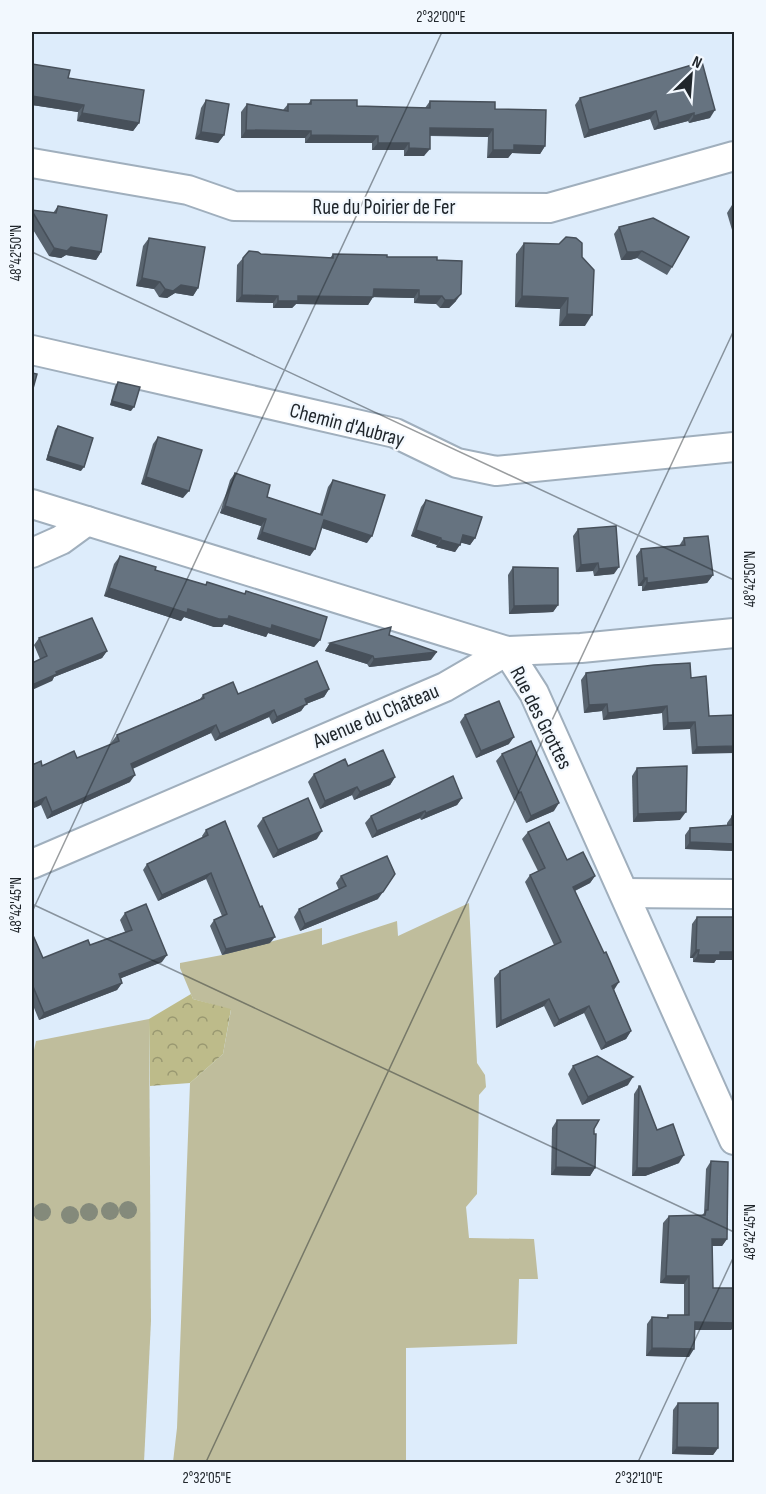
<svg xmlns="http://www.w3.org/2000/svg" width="766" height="1494" viewBox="0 0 766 1494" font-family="'Sofia Sans Condensed',sans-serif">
<defs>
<pattern id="forest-crowns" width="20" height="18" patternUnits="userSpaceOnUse" patternTransform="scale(1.5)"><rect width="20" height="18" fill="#bdbb8a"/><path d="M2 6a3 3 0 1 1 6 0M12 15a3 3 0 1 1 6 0" fill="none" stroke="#999871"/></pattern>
</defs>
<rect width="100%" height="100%" fill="#ddecfb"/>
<g fill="#bfbd9c">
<path d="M469,903L477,1063L485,1075L486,1087L479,1095L477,1194L466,1207L469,1238L534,1239L538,1279H519L517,1344L406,1348V1462H173L177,1428L190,1083L223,1054L231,1010L193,999L180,968V963L222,955L322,928V945L397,921L398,936Z"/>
<path d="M149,1019L151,1321L144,1462H32V1059L36,1041Z"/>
</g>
<path fill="url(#forest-crowns)" d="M191,994L193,999L231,1009L223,1054L190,1083L150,1086L149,1019Z"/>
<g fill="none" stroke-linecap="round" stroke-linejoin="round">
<defs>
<g id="minor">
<path d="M32,163L188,190L234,206L549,208L734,156"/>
<path d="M32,350L395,433L457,463L496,471L734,447"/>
<path d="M32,504L507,651L534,693L734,1140"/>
<path d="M32,553L61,540L87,521"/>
<path d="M32,864L445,687L507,651L581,648L734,633"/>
<path d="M624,893L734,894"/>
</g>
</defs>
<use href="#minor" stroke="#a0afbd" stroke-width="32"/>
<use href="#minor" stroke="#fff" stroke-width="28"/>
</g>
<g fill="#848a7b">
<circle cx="128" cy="1210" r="9"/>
<circle cx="110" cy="1211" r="9"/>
<circle cx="42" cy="1212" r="9"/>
<circle cx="89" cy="1212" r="9"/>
<circle cx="70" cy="1215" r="9"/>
</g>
<g fill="#58636e">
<path d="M702,62L710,118L689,123L688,121L654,130L650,119L584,138L575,105L580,98Z"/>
<path d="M32,64L68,78L139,123L133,131L77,121L78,112L32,105Z"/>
<path d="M206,100L224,135L218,143L195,139L201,108Z"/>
<path d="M311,100L357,106L425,108L430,101L495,109L545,146L540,154L512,153L508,158H487L488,137L430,136L424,156H404V150H372V143H305V138H241V112L247,104L283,110L288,104H308Z"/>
<path d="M735,204V240L727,213L732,205Z"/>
<path d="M58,206L101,252L96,260L66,255L61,258L49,256L32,228V210L53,213Z"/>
<path d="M619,227L672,267L667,275L637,258L630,260H621L614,234Z"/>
<path d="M149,238L198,288L193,296L175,293L167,298L159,297L154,289L136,286L143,246Z"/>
<path d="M524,243L582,257L585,326H559L560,309L515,307L516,254Z"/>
<path d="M261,254L330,258L333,254L437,260L456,301L449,308H440L436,304L414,303V298L373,297L368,305L296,304L292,308H273V303L236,302L237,265L243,258Z"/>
<path d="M118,382L131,411L110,405L115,386Z"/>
<path d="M58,426L81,471L46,460L55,430Z"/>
<path d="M158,437L183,498L141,484L153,444Z"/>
<path d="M235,473L267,497L320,514L328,487L333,480L367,543L322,528L310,556L257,539L261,526L220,513L230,480Z"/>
<path d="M426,500L475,538L470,545L461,542L455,552L436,547L437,545L411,536L421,507Z"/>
<path d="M578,529L614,574L594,576L593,571L576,572L573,536Z"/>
<path d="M684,538L713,575L707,583L642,591V586H638L636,556L641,549L679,546Z"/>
<path d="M120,556L155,570L206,585L207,582L244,594L246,591L320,640L314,647L268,633L266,637L224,624L222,627H214L184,617L181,621L104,596L114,564Z"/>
<path d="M513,567L558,605L553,612L509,614L508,575Z"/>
<path d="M39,638L107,651L102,658L54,677L52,681L40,659L34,645Z"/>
<path d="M330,643L431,660L369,667L367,664L325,651Z"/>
<path d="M586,673L691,678L709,716L735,715L692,754L690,729L663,730L662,713L603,720L602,711L584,713L581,680Z"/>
<path d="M329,689L324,697L306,704L301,711L272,724L269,717L215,741L211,733L133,768L130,782L47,819L41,805L42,766L77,758L112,744L111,743L117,735L200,699L203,695Z"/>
<path d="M465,715L509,744L476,758L460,722Z"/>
<path d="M502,754L554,811L526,823L515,800H514L496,761Z"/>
<path d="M348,766L395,777L390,785L354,800L352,795L320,809L308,782L314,774Z"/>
<path d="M637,768L680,820L633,822L632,776Z"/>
<path d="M462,798L457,805L421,820L420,818L372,838L365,823L371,816Z"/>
<path d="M732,816H735V851L685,849V835L690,828L727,825V823Z"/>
<path d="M263,818L317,839L273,858L257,826Z"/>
<path d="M206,830L270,943L222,955L210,926L214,920L222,916L206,879L158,901L143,870L147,864L203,838L202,836Z"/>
<path d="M528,832L567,860L595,876L590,883L575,891L614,990L631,1031L626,1039L601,1050L584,1013L554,1027L544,1006L496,1028L494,978L500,971L554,945L525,882L530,875L538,871L522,839Z"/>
<path d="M341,876L378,899L300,931L294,917L299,909L339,890L336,883Z"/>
<path d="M125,913L162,962L121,978L122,983L117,990L39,1020L32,1003V933L43,958L90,945L125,932L120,920Z"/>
<path d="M697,917L716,960L714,963L693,962V958H690L692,924Z"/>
<path d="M573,1066L628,1085L582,1105L568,1074Z"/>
<path d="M639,1086L657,1130L679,1163L645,1176H632L634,1094Z"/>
<path d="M557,1120L594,1129L595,1168L590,1176L551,1175L552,1128Z"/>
<path d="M711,1161L727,1239L722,1246H712L713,1288H735V1325L731,1330H695L689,1357L646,1356L647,1324L652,1317L666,1318L668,1315H684V1284L660,1283L663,1223L669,1216L702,1215L704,1213L706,1169Z"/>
<path d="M678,1403L718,1448L713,1455L672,1454L673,1410Z"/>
</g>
<g fill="#47505a">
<path d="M32,96L84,105L78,112L32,105Z"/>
<path d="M715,110L710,118L689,123L694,116Z"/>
<path d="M656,111L650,119L584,138L589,130Z"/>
<path d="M82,113L139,123L133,131L77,121Z"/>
<path d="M694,113L688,121L654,130L659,123Z"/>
<path d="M430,128L493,129L488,137L425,135Z"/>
<path d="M246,130L311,131L305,138H241Z"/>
<path d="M201,132L224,135L218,143L195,139Z"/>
<path d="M311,135L378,136L372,143H305Z"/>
<path d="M378,143H409L404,150H372Z"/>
<path d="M514,145L545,146L540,154L512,153L508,158H487L493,150Z"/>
<path d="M409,148L430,149L424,156H404Z"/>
<path d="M71,247L101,252L96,260L66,255L61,258L49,256L54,248Z"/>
<path d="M642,251L637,258L630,260H621L627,252Z"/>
<path d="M142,278L160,282L154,289L136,286Z"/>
<path d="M181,285L198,288L193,296L175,293L167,298L159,297L165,289Z"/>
<path d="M374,289L419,290L414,298L368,297Z"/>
<path d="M461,294L456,301L449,308H440L445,300Z"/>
<path d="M242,295L278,296L273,303L236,302Z"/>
<path d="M298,296L373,297L368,305L296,304L292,308H273L278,301Z"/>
<path d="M419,296H442L436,304L414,303Z"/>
<path d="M522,296L568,298L560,309L515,307Z"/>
<path d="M567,314L592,315L585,326H559Z"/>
<path d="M112,401L134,407L131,411L110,405Z"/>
<path d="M48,456L84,467L81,471L46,460Z"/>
<path d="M146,477L189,491L183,498L141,484Z"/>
<path d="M225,506L266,519L261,526L220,513Z"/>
<path d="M324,520L372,536L367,543L319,527Z"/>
<path d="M416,530L441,538L437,545L411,536Z"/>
<path d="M262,532L315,549L310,556L257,539Z"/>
<path d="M463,535L475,538L470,545L458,542Z"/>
<path d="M441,540L460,545L455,552L436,547Z"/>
<path d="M598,563L593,571L576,572L581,565Z"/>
<path d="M619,567L614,574L594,576L599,569Z"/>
<path d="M713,575L707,583L642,591L647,583Z"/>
<path d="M644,578H647L642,586H638Z"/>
<path d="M109,588L188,609L272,625L320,640L314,647L268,633L266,637L224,624L222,627H214L184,617L181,621L104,596Z"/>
<path d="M558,605L553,612L509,614L514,606Z"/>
<path d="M330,643L373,656L367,664L325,651Z"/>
<path d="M107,651L102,658L54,677L52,681L32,690V685L56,672Z"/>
<path d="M437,652L431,660L369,667L374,659Z"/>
<path d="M329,689L324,697L306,704L301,711L272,724L277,717L305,699Z"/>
<path d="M607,704L602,711L584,713L589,705Z"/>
<path d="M667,706L662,713L603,720L608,713Z"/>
<path d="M274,710L269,717L215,741L220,734Z"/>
<path d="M695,722L690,729L663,730L668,723Z"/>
<path d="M216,725L211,733L126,772L131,764Z"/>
<path d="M514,737L509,744L476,758L481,751Z"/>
<path d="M735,746V753L692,754L697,747Z"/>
<path d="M135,775L130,782L47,819L52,812Z"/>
<path d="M395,777L390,785L354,800L360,792Z"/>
<path d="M357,787L352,795L320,809L325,801Z"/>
<path d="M46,797L41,805L32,809V804Z"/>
<path d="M462,798L457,805L421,820L426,813Z"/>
<path d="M559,803L554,811L526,823L531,816Z"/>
<path d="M425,811L420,818L372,838L377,831Z"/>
<path d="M686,812L680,820L633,822L638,814Z"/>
<path d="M322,831L317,839L273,858L278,850Z"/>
<path d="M690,842L735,844V851L685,849Z"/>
<path d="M211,873L206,879L158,901L162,895Z"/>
<path d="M595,876L590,883L568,894L573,887Z"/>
<path d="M383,892L378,899L300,931L305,924Z"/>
<path d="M275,937L270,943L222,955L226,949Z"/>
<path d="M696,950H699L693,958H690Z"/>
<path d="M720,952H735V960H716L714,963L693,962L698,955Z"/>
<path d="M167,955L162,962L114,981L119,974Z"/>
<path d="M619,982L614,990L607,993L612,986Z"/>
<path d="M122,983L117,990L39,1020L44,1013Z"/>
<path d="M549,999L544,1006L496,1028L501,1021Z"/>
<path d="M589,1006L584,1013L554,1027L559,1020Z"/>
<path d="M631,1031L626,1039L601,1050L606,1043Z"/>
<path d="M633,1077L628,1085L582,1105L588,1097Z"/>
<path d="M684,1155L679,1163L645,1176H632L637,1168Z"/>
<path d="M556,1167L595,1168L590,1176L551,1175Z"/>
<path d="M712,1239H727L722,1246H707Z"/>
<path d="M666,1276H689L684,1284L660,1283Z"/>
<path d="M695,1322L735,1323V1325L731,1330H690Z"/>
<path d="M652,1348L694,1349L689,1357L646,1356Z"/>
<path d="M677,1447L718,1448L713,1455L672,1454Z"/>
</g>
<g fill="#667380" stroke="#47505a" stroke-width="1.5">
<path d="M702,62L715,110L694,116V113L659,123L656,111L589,130L580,98Z"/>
<path d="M32,64L70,70L68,78L144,90L139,123L82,113L84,105L32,96Z"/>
<path d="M206,100L229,104L224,135L201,132Z"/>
<path d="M311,100H357V106L430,108V101L495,102V109L546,110L545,146L514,145V150H493V129L430,128V149L409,148V143H378V136L311,135V131L246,130L247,104L288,111V104H311Z"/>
<path d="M58,206L107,215L101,252L71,247L67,251L54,248L32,211V210L56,213Z"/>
<path d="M653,218L689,237L672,267L642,251L635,252H627L619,227Z"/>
<path d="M566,237L576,238L582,243V257L594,270L592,315L567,314L568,298L522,296L524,243L559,244Z"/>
<path d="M149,238L205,247L198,288L181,285L173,291L165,289L160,282L142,278Z"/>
<path d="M249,251L258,252L261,254L333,258V254L387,255V257H437V260L462,261L461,294L454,300H445L442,296H419V290L374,289L373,297L298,296V301H278V296L242,295L243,258Z"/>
<path d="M32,373L37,374L32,392Z"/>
<path d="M118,382L140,387L134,407L112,401Z"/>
<path d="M58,426L93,438L84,467L48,456Z"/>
<path d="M158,437L202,450L189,491L146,477Z"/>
<path d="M235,473L270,485L267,497L322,515L333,480L385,495L372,536L324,520L315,549L262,532L266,519L225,506Z"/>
<path d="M426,500L482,517L475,538L463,535L460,545L441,540V538L416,530Z"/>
<path d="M616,526L619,567L599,569L598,563L581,565L578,529Z"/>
<path d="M708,536L713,575L647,583V578H644L641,549L685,545L684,538Z"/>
<path d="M120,556L156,567L155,570L206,585L207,582L245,594L246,591L327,617L320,640L272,625L271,629L229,616L228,619H219L188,609L187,613L109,588Z"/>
<path d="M513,567L558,568V605L514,606Z"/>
<path d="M92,618L107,651L56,672L57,674L32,685V663L47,656L39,638Z"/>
<path d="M391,627L389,635L437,652L374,659L373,656L330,643Z"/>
<path d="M317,661L329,689L305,699L307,704L277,717L274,710L220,734L216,725L131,764L135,775L52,812L46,797L32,804V765L41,761L42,766L74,751L77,758L119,741L117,735L204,698L203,695L233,682L238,694Z"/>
<path d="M690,663L691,678L706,676L709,716L735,715V746L697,747L695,722L668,723L667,706L608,713L607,704L589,705L586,673L654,665Z"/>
<path d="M499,701L514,737L481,751L465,715Z"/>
<path d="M531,741L559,803L531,816L521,792L519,793L502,754Z"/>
<path d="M383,750L395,777L360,792L357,787L325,801L314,774L345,759L348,766Z"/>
<path d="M687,766L686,812L638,814L637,768Z"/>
<path d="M453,776L462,798L426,813L425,811L377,831L371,816Z"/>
<path d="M308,798L322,831L278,850L263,818Z"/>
<path d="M732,816H735V844L690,842V828L732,825Z"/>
<path d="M225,821L260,907L262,906L275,937L226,949L214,920L227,914L211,873L162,895L147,864L208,835L206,830Z"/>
<path d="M549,822L567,860L583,852L595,876L573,887L604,953L606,952L619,982L612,986L631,1031L606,1043L589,1006L559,1020L549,999L501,1021L500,971L561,942L530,875L545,868L528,832Z"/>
<path d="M387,856L395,874L383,892L305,924L299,909L346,886L341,876Z"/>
<path d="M146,904L167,955L119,974L122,983L44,1013L32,984V933L43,958L88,940L90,945L132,930L125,913Z"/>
<path d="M697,917H735V952H720V955H698L699,950H696Z"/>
<path d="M597,1056L633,1077L588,1097L573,1066Z"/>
<path d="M639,1086H640L657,1130L673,1124L684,1155L650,1168H637Z"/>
<path d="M557,1120H599L594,1129V1134H596L595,1168L556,1167Z"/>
<path d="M711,1161L728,1162L727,1239H712L713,1288H735V1323L695,1322L694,1349L652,1348V1317L668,1318V1315H689V1276H666L669,1216L705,1215L706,1210H708Z"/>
<path d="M678,1403H718V1448L677,1447Z"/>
</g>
<path fill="none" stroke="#20262b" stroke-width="1.5" stroke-opacity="0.45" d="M32,252L734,580M32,904L734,1232M32,912L442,32M206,1462L734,330M638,1462L734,1256"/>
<g text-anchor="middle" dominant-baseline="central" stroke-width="4.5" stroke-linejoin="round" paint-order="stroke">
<g font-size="21" fill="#20262b" stroke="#f2f8fe">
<text x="384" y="207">Rue du Poirier de Fer</text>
<text transform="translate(347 425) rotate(15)">Chemin d'Aubray</text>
<text transform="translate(376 716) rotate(-23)">Avenue du Château</text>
<text transform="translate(541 718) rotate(63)">Rue des Grottes</text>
</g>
</g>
<rect width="766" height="1494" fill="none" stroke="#f2f8fe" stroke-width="66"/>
<g transform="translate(691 75) rotate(25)" stroke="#f2f8fe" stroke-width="4.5" paint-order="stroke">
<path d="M0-4.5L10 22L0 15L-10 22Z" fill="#20262b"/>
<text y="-9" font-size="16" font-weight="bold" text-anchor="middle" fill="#20262b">N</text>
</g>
<rect x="33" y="33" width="700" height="1428" fill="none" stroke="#20262b" stroke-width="2"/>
<g font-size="15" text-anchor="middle" fill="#20262b">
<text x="441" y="22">2°32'00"E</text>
<text transform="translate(16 253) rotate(-90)" y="5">48°42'50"N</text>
<text transform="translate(750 579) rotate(-90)" y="5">48°42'50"N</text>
<text transform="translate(16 905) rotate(-90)" y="5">48°42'45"N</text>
<text transform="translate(750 1232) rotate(-90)" y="5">48°42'45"N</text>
<text x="207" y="1483">2°32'05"E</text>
<text x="639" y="1483">2°32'10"E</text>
</g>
</svg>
